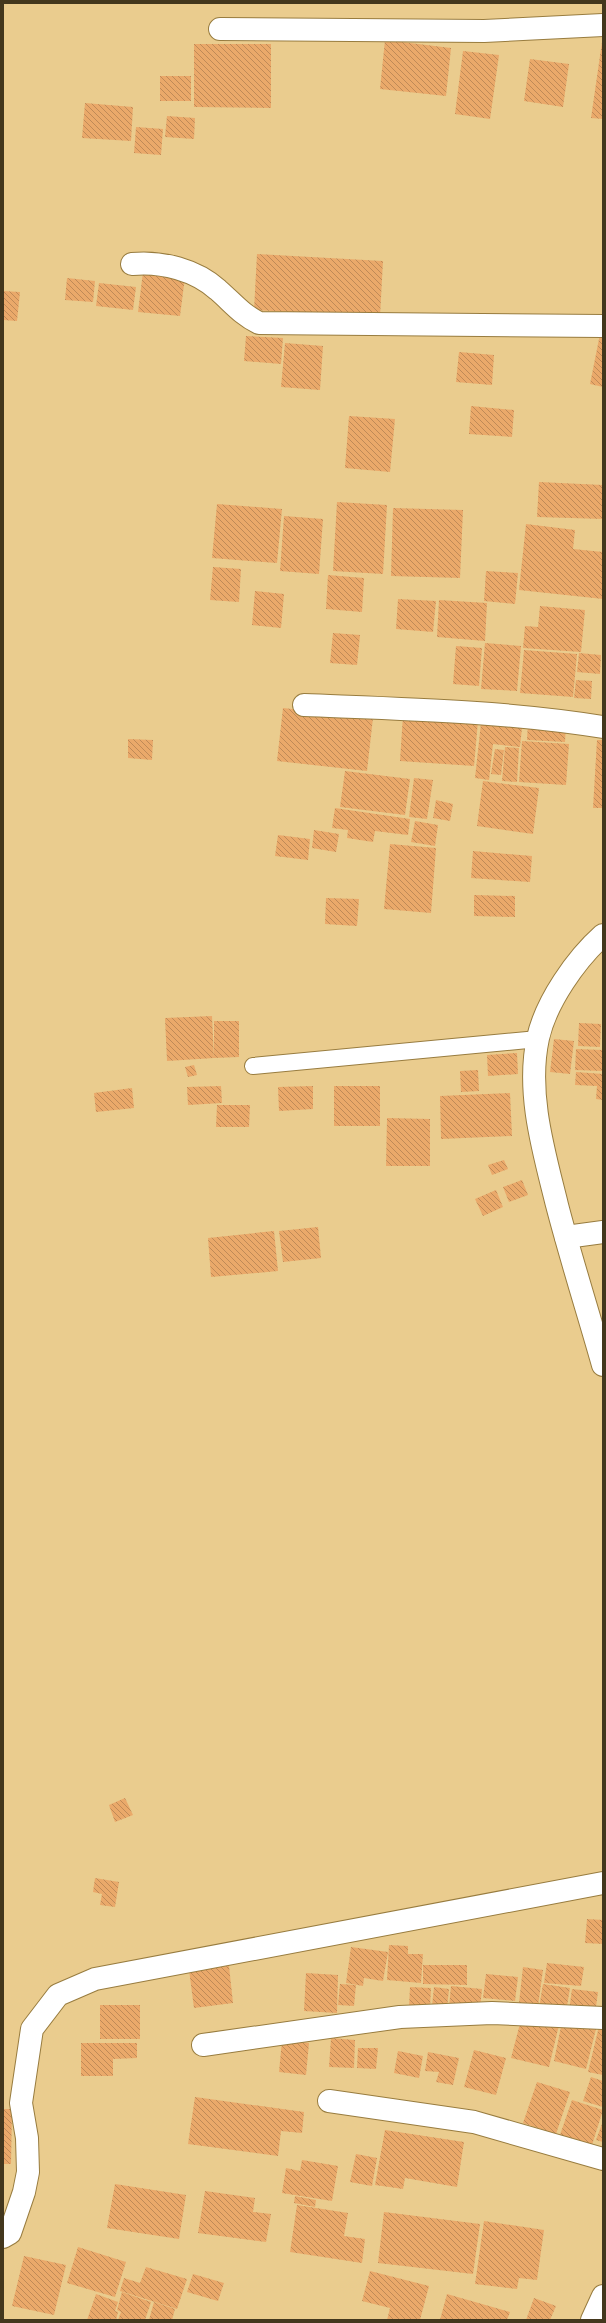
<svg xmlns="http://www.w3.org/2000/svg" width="606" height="2323" viewBox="0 0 606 2323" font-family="Helvetica,sans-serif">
<defs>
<pattern id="building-back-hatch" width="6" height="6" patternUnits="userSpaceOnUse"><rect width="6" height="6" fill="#eaa96a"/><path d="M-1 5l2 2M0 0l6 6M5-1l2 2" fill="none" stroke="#bf8a57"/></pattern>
</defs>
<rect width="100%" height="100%" fill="#eacc8e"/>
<g fill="url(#building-back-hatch)">
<path d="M385,40L451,48L446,96L380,89Z"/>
<path d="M602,42H603V119L591,118Z"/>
<path d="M194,44H271V108L194,107Z"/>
<path d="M463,51L499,55L490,119L455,114Z"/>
<path d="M530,59L569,64L563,107L524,101Z"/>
<rect x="160" y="76" width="31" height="25"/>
<path d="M85,103L133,107L131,141L82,138Z"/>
<path d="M167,116L195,118L194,139L165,137Z"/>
<path d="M136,127L163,129L161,155L134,153Z"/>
<path d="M257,254L383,261L380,317L254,310Z"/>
<path d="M143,272L185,277L180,316L138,312Z"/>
<path d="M67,278L95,281L93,302L65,300Z"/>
<path d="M99,283L136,287L133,310L96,306Z"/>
<path d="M3,291L20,292L17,321L3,320Z"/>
<path d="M600,334L603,335V387L590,384Z"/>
<path d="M246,336L283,338L281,364L244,361Z"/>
<path d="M285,343L323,346L320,390L281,387Z"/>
<path d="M459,352L494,355L492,385L456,382Z"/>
<path d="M471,406L514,410L512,437L469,434Z"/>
<path d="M349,416L395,419L390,472L345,468Z"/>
<path d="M539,482L603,485V519L537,517Z"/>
<path d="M337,502L387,505L383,574L333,571Z"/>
<path d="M217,504L282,509L277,563L212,558Z"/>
<path d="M393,508L463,510L460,578L391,576Z"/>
<path d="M284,516L323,519L319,574L280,571Z"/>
<path d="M526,524L575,530L573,549L603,552V599L519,590Z"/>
<path d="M213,567L241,569L239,602L210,600Z"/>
<path d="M486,571L518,573L515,604L484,601Z"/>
<path d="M328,575L364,578L362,612L326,609Z"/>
<path d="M255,591L284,594L281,628L252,625Z"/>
<path d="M398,599L436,601L433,632L396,629Z"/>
<path d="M439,600L487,603L485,641L437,637Z"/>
<path d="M540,606L585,610L581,652L523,648L525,626L538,627Z"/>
<path d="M333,633L360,635L357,665L330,663Z"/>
<path d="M485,643L521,646L517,691L481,689Z"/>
<path d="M456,646L482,648L479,686L453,684Z"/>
<path d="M524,650L577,654L573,697L520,693Z"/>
<path d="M579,653L601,655L600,674L577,672Z"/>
<path d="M576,680L592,681L591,699L574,698Z"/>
<path d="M283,708L373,718L367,771L277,761Z"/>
<path d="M403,715L478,721L474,766L400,761Z"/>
<path d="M528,722L566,724L565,742L527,740Z"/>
<path d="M481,723L522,728L520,747L493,744L489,780L475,778Z"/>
<path d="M128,739L153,740L152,760L128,758Z"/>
<path d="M597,740H603V808H593Z"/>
<path d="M522,741L569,744L566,785L519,782Z"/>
<path d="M505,747L519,748L517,782L502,781Z"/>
<path d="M495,749L504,750L501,775L491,774Z"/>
<path d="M345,771L410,779L405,815L340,807Z"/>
<path d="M414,778L433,780L427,819L409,817Z"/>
<path d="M483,781L539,788L533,834L477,826Z"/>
<path d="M436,800L453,804L450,821L433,818Z"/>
<path d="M335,808L410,819L408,835L375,831L373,842L347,838L348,830L332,828Z"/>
<path d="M415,821L438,825L435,846L411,842Z"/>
<path d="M314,830L339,834L336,852L312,848Z"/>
<path d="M278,835L310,839L308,860L275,856Z"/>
<path d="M390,844L436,848L431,913L384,909Z"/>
<path d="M473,851L532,856L530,882L471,878Z"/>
<path d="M474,895L515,896V917L474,916Z"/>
<path d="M326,898L359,899L357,926L325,924Z"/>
<path d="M212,1016L214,1058L167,1061L165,1018Z"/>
<path d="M214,1021H239V1057L214,1058Z"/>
<path d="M579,1023L601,1024L600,1047L578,1046Z"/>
<path d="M554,1039L574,1041L570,1074L550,1072Z"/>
<path d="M576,1049L603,1050V1071L575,1070Z"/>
<path d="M517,1053L518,1074L488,1076L487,1055Z"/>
<path d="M194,1065L197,1075L188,1077L185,1067Z"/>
<path d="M478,1070L479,1091L461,1092L460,1071Z"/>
<path d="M576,1072L603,1074V1100L596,1099L597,1086L575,1085Z"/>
<path d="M221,1086L222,1103L188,1105L187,1087Z"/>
<path d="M313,1086V1109L279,1111L278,1087Z"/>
<rect x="334" y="1086" width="46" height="40"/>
<path d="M132,1088L134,1108L96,1112L94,1093Z"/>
<path d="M510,1093L512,1136L441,1139L440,1096Z"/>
<path d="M217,1105H250L249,1127H216Z"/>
<path d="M387,1118L430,1119V1166H386Z"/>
<path d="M504,1160L508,1169L492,1175L488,1165Z"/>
<path d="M522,1180L528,1195L509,1202L503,1187Z"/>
<path d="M496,1190L503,1207L483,1216L475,1199Z"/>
<path d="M318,1227L321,1258L283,1262L279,1231Z"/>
<path d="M274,1231L278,1271L211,1277L208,1238Z"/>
<path d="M125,1798L133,1815L115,1822L109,1805Z"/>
<path d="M95,1878L119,1882L115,1907L100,1905L102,1894L93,1892Z"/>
<path d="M587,1919L603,1920V1944L585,1943Z"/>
<path d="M389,1945L408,1946V1954H423L421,1983L387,1980Z"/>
<path d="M351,1947L388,1952L383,1981L364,1978L363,1986L346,1983Z"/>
<path d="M547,1963L584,1967L581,1986L544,1983Z"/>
<path d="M423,1965H467V1985L423,1984Z"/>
<path d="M229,1966L233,2003L194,2008L189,1970Z"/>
<path d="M523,1967L543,1970L538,2006L519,2003Z"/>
<path d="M306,1973L338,1975L337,2013L304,2011Z"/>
<path d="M486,1974L518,1977L515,2001L483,1998Z"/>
<path d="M340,1984L356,1985L354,2006L338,2005Z"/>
<path d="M543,1984L570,1988L566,2012L539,2008Z"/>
<path d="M451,1986L482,1989L480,2009L449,2007Z"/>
<path d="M410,1987L431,1988L430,2008L409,2007Z"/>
<path d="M434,1987L449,1989L447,2008L432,2006Z"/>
<path d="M572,1989L598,1992L595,2014L569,2011Z"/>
<rect x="100" y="2005" width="40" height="34"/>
<path d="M522,2016L559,2025L549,2067L511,2058Z"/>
<path d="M563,2017L597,2025L586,2069L554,2061Z"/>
<path d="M601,2018H603V2075L588,2072Z"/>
<path d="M331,2038L355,2040L354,2068L329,2067Z"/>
<path d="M282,2040L309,2043L306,2075L279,2072Z"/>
<path d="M81,2043H137V2058L113,2059V2076H81Z"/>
<path d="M358,2048H378L376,2069L357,2068Z"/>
<path d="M474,2050L506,2058L496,2095L464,2087Z"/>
<path d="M398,2051L423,2056L419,2078L394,2073Z"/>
<path d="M428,2052L459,2058L453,2085L436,2082L439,2072L425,2071Z"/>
<path d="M591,2077L603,2081V2107L583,2101Z"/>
<path d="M537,2082L570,2092L556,2134L523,2123Z"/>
<path d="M195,2097L304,2112L302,2133L281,2131L278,2156L188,2144Z"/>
<path d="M572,2100L603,2110L592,2145L560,2135Z"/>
<path d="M3,2109H12L11,2164H3Z"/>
<path d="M603,2121V2142L596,2140Z"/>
<path d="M385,2130L464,2142L457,2187L405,2178L403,2189L375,2185Z"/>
<path d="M356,2154L377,2158L372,2186L350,2182Z"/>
<path d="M302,2160L338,2166L332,2201L282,2193L286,2168L300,2171Z"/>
<path d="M115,2184L186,2195L179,2239L107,2228Z"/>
<path d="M205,2191L255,2198L253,2212L271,2214L266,2242L198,2233Z"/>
<path d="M295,2196L316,2200L315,2207L294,2203Z"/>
<path d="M297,2205L348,2213L344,2236L365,2239L362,2263L290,2252Z"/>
<path d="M384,2212L480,2224L473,2274L378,2263Z"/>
<path d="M484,2221L544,2230L537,2280L519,2278L517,2289L475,2284Z"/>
<path d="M78,2247L126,2262L115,2297L67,2283Z"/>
<path d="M24,2256L66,2265L54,2315L12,2306Z"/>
<path d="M146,2267L187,2279L177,2309L120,2291L124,2278L140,2283Z"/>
<path d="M370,2271L429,2286L420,2320H387L390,2308L362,2301Z"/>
<path d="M193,2274L224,2283L218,2301L187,2292Z"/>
<path d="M122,2292L151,2302L145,2320H118L121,2312L117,2310Z"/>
<path d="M96,2294L118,2302L115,2311L118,2312L116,2320H87Z"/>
<path d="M447,2294L510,2312L507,2320H440Z"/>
<path d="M534,2298L556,2306L550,2320H526Z"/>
<path d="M154,2302L175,2309L172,2320H149Z"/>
</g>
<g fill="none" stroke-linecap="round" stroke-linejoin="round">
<defs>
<path id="lane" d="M253,1066L538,1039"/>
<g id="street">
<path d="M220,29L484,31L603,25"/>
<path d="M132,264C162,261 196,270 218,290C233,303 241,314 259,323L603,326"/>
<path d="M304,705C404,709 504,711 603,727"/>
<path d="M566,1237L603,1232"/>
<path d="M203,2045L400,2017L492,2013L603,2018"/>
<path d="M329,2101L474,2122L603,2159"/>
<path d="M3,2237L10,2233L24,2192L28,2172L27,2138L21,2103L32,2029L58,1995L95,1979L603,1883"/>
</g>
<g id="secondary">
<path d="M603,935C576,959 546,1002 538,1038C526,1093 544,1152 557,1205C571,1259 588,1312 603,1365"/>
<path d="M592,2320L603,2296"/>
</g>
</defs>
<use href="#lane" stroke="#987c3f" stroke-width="18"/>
<use href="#street" stroke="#987c3f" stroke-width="24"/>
<use href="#secondary" stroke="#987c3f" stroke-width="24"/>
<use href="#lane" stroke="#fff" stroke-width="16"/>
<use href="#street" stroke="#fff" stroke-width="22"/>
<use href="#secondary" stroke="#fff" stroke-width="22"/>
</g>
<rect width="606" height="2323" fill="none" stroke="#43371d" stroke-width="8"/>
</svg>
